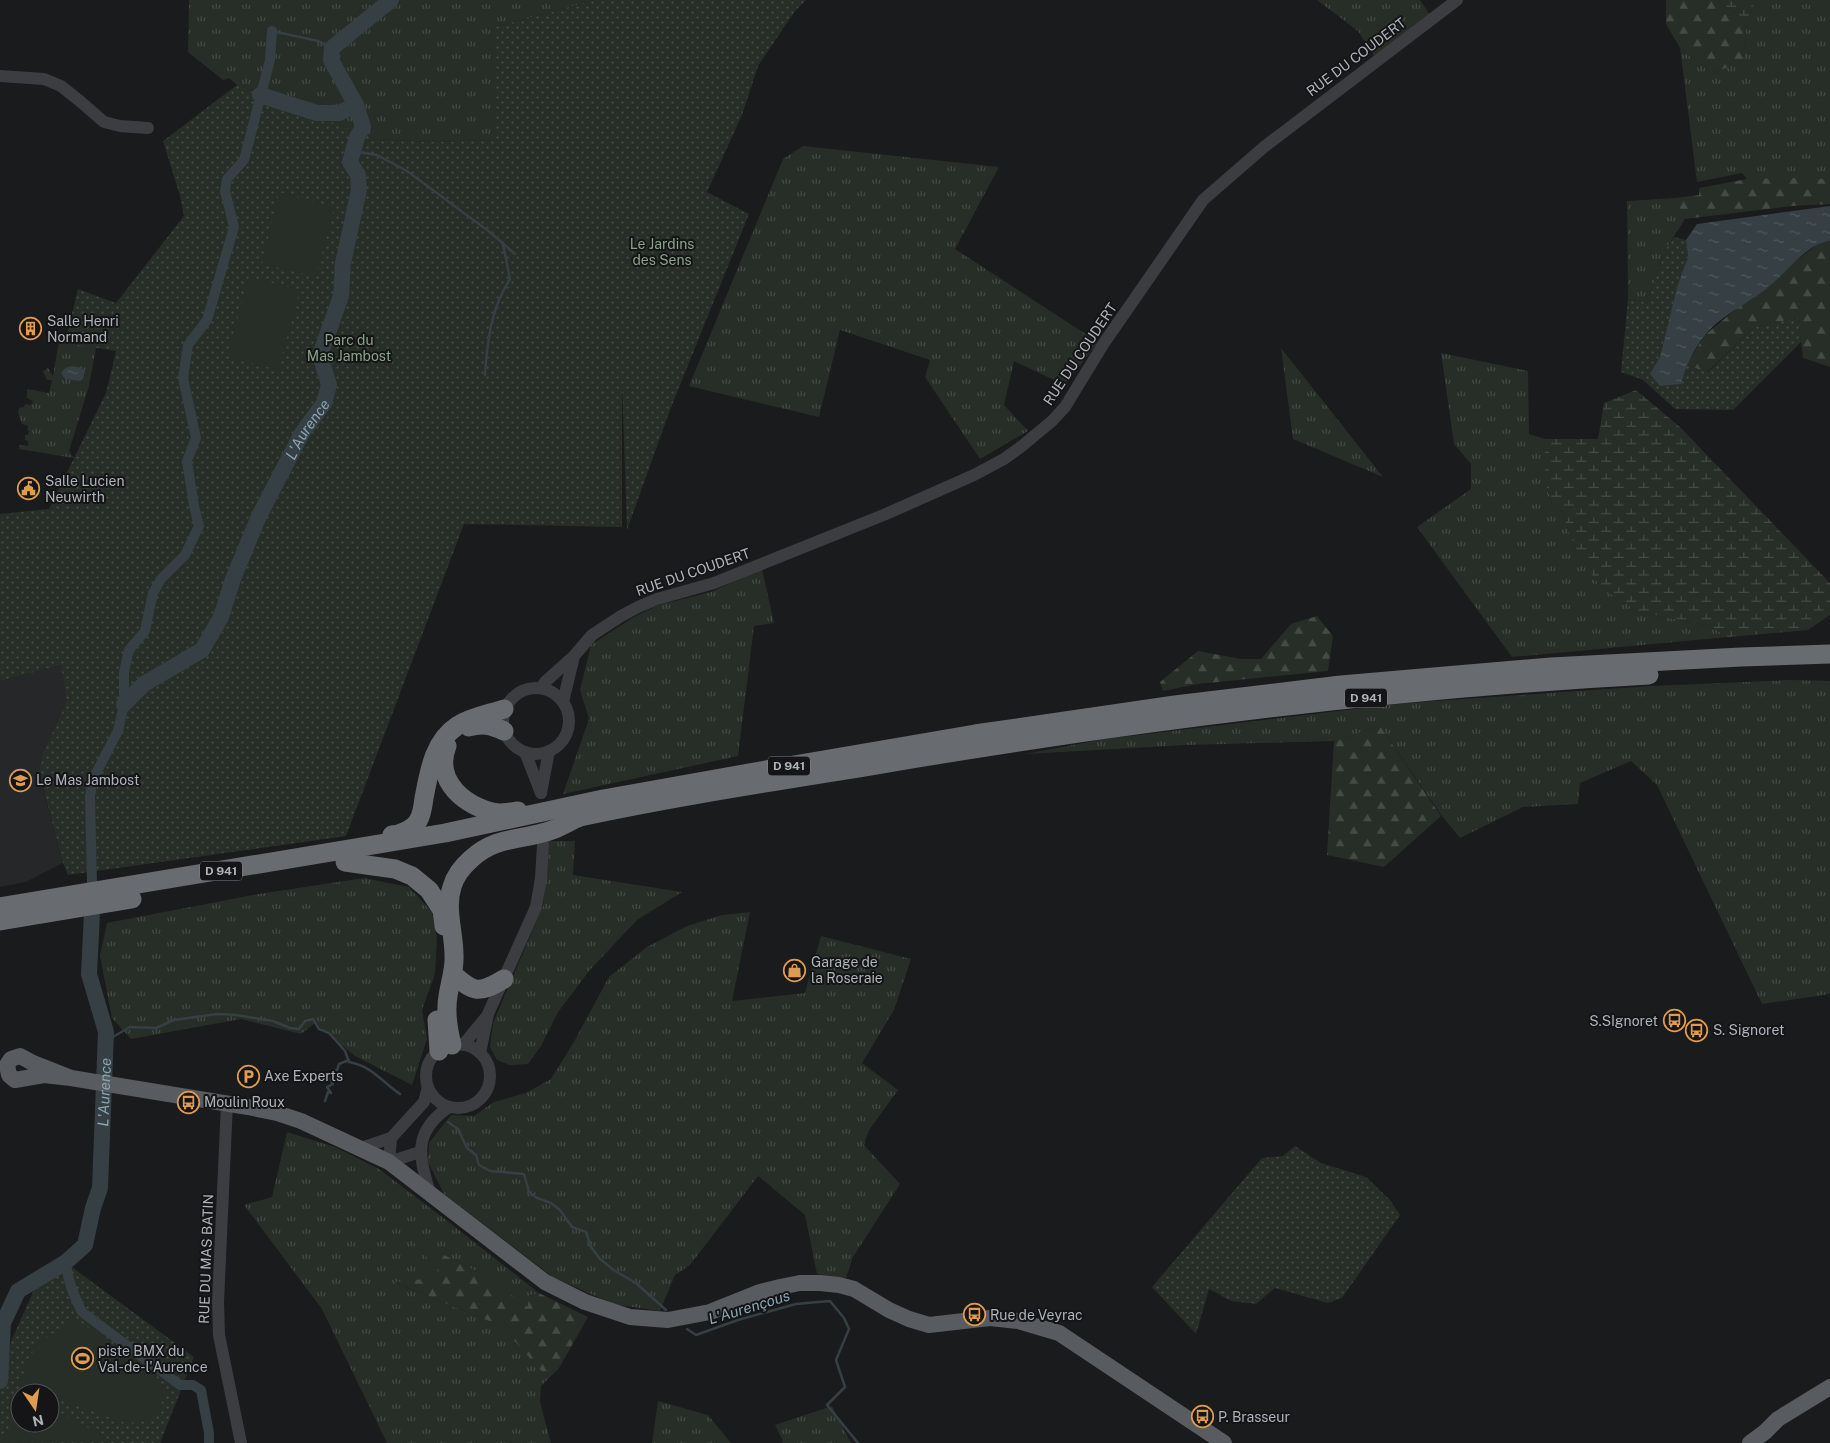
<svg xmlns="http://www.w3.org/2000/svg" width="1830" height="1443" viewBox="0 0 1830 1443" font-family="'Public Sans',sans-serif">
<defs>
<pattern id="grass-tufts" width="24" height="20" patternUnits="userSpaceOnUse" patternTransform="scale(1.25)"><rect width="24" height="20" fill="#272e27"/><path d="M3 7l-1-3M5 7V3M7 7l1-3M15 17l-1-3M17 17v-4M19 17l1-3" fill="none" stroke="#444a44"/></pattern>
<pattern id="forest-firs" width="22" height="20" patternUnits="userSpaceOnUse" patternTransform="scale(1.25)"><rect width="22" height="20" fill="#272e27"/><path d="M5 1l3.5 6h-7zM16 11l3.5 6h-7z" fill="#444a44"/></pattern>
<pattern id="wetland-marsh" width="20" height="14" patternUnits="userSpaceOnUse" patternTransform="scale(1.25)"><rect width="20" height="14" fill="#272e27"/><path d="M1 5h8M5 5V1M11 12h8M15 12V8" fill="none" stroke="#444a44"/></pattern>
<pattern id="park-dots" width="8" height="8" patternUnits="userSpaceOnUse" patternTransform="scale(1.25)"><rect width="8" height="8" fill="#272e27"/><path d="M2 2h.1M6 6h.1" fill="none" stroke="#444a44" stroke-width="1.8" stroke-linecap="round"/></pattern>
<pattern id="water-ripples" width="26" height="14" patternUnits="userSpaceOnUse" patternTransform="scale(1.25)"><rect width="26" height="14" fill="#353f44"/><path d="M2 4q2-2 4 0t4 0M15 11q2-2 4 0t4 0" fill="none" stroke="#50585d"/></pattern>
</defs>
<rect width="100%" height="100%" fill="#1a1b1c"/>
<path fill="#262729" d="M61,665L68,702L44,750L42,786L63,863L26,882L0,887V681Z"/>
<g fill="url(#grass-tufts)">
<path d="M189,0H595L495,27V140L431,142L375,139L237,85L229,78L223,80L188,52Z"/>
<path d="M1317,0H1420L1430,15L1374,56L1358,31Z"/>
<path d="M1756,0H1830V179H1747L1742,173L1697,182L1680,48L1711,73L1743,62L1747,21Z"/>
<path d="M803,146L999,167L955,249L1098,342L1065,385L1014,361L1004,405L1028,431L980,459L925,377L930,360L840,330L819,417L689,386L783,159Z"/>
<path d="M1675,198L1685,219L1664,252L1647,303L1628,299L1627,201Z"/>
<path d="M59,341L96,348L89,386L69,451L74,458L19,449V445L28,446V441L25,440V435H28L29,431L27,430L28,426L22,424L18,413L19,408L24,407L25,404L31,405L33,401L27,398V389L49,393L52,380H47L43,371L48,368L53,376Z"/>
<path d="M1281,348L1383,477L1293,439Z"/>
<path d="M1441,353L1528,371L1529,434L1545,439V482L1552,504H1559L1576,551L1639,612L1710,626L1728,637L1512,657L1417,527L1471,489V464L1454,444Z"/>
<path d="M762,569L774,623L754,626L738,756L563,794L589,719L580,690L591,645L634,617L659,605L711,592Z"/>
<path d="M1790,680L1830,681V994L1762,1004L1657,785L1631,761L1580,783L1578,804L1523,807L1460,838L1442,816L1380,726L1334,741L1186,745L1025,754L1105,739L1406,703L1651,686Z"/>
<path d="M549,841H575L573,875L682,892L637,920L589,971L558,1012L541,1046L528,1064L510,1065L497,1060L490,1047L493,1023L543,906Z"/>
<path d="M364,878L409,887L432,912L437,939L435,974L422,1010L427,1039L412,1085L355,1056L315,1023L301,1034L241,1019L131,1039L112,1018L100,956L107,923L253,895Z"/>
<path d="M750,912L732,1001L805,993L821,936L911,959L894,1010L862,1063L898,1090L869,1130L864,1145L900,1184L853,1257L846,1278L817,1274L805,1215L758,1176L690,1265L675,1275L660,1311L613,1304L553,1277L444,1194L428,1162L429,1143L451,1115L474,1116L494,1102L526,1093L551,1079L575,1040L609,977L647,947L687,926L722,915Z"/>
<path d="M287,1132L335,1147L379,1169L450,1223L539,1293L528,1296V1308L484,1275L411,1239L445,1277L396,1283L501,1326L546,1375L559,1368L541,1386L540,1402L551,1443H387L322,1309L244,1205L272,1197Z"/>
<path d="M658,1401L708,1415L731,1443H652Z"/>
<path d="M832,1406L851,1443H781L783,1441L775,1425Z"/>
</g>
<g fill="url(#forest-firs)">
<path d="M1666,0H1717L1747,21L1743,62L1711,73L1680,48L1666,24Z"/>
<path d="M1792,178L1830,179V204L1792,206L1685,219L1675,198L1699,195V188L1747,179Z"/>
<path d="M1830,241V367L1803,358L1798,318L1754,327L1707,372L1686,365L1705,335L1741,305L1771,285L1793,263L1821,242Z"/>
<path d="M1317,616L1333,636L1328,671L1198,684L1163,691L1160,682L1198,651L1241,659H1261L1291,624Z"/>
<path d="M1380,726L1441,816L1384,867L1327,855L1334,741Z"/>
<path d="M410,1238L484,1275L528,1307V1296L539,1293L588,1317L559,1368L546,1376L501,1326L394,1282L445,1277Z"/>
</g>
<g fill="url(#wetland-marsh)">
<path d="M1717,0H1756L1747,21Z"/>
<path d="M1636,390L1680,427L1830,583V615L1808,630L1728,637L1710,626L1639,612L1601,588L1576,551L1559,504H1552L1545,482V439H1598L1604,403Z"/>
</g>
<g fill="url(#park-dots)" fill-rule="evenodd">
<path d="M595,0H806L795,11L758,66L742,115L707,192L749,214L670,410L627,530L622,381V527L464,524L346,836L68,875L63,863L39,773L44,750L67,702L61,665L0,681V514L49,509L106,393L116,351L65,343L78,289L116,303L184,216L180,196L163,141L237,85L375,139L431,142L494,140L495,27Z"/>
<path d="M1674,237L1686,240L1688,257L1677,287L1660,357L1651,373L1681,384L1686,365L1708,372L1754,327L1798,318L1801,342L1733,410L1675,409L1643,380L1621,372L1628,299L1647,303L1664,252Z"/>
<path d="M1295,1146L1321,1163L1366,1177L1390,1200L1400,1215L1342,1298L1328,1303L1275,1288L1256,1304L1231,1301L1209,1289L1196,1334L1152,1287L1262,1158L1283,1156Z"/>
<path d="M69,1265L194,1357L160,1443H0V1377L12,1339L34,1290ZM20,1393H50V1423H20Z"/>
</g>
<g fill="#272e27">
<path d="M279,192L334,208L316,276L262,264Z"/>
<path d="M249,277L300,290L278,370L227,356Z"/>
<path d="M76,1319L156,1375L164,1394L160,1410L147,1421L126,1423L50,1396V1393H41L19,1385L36,1344Z"/>
<path d="M20,1407V1423H50V1407L114,1442L0,1443Z"/>
</g>
<g fill="url(#water-ripples)">
<path d="M1830,206V241C1808,243 1788,270 1772,284C1752,302 1722,314 1705,335C1693,350 1686,366 1681,384L1660,386L1650,374L1660,357L1677,287L1688,257L1686,240L1697,224Z"/>
<path d="M72,366L82,368L85,371L83,379L80,381L65,379L61,373C64,368 67,367 72,366Z"/>
</g>
<g fill="none" stroke-linecap="round" stroke-linejoin="round">
<g stroke="#353f44" stroke-width="2.5">
<path d="M272,31L318,41L332,48"/>
<path d="M353,151L377,155L407,171L491,233L515,254"/>
<path d="M485,375C487,342 491,308 510,279L503,244"/>
<path d="M106,1041L130,1027L156,1028L174,1020L217,1014L236,1015L273,1021L290,1028L299,1029L305,1021L313,1019L319,1029L329,1033L345,1051L349,1062C372,1066 382,1082 400,1094"/>
<path d="M325,1101L328,1092L331,1093L327,1087L333,1084L330,1079L335,1077L334,1071L337,1070L339,1064L349,1060"/>
<path d="M448,1122L458,1129L467,1148L476,1155L479,1165L490,1171L524,1174L529,1192L537,1198L551,1203L560,1210L572,1227L586,1232L591,1247L600,1259L615,1271L636,1283L666,1310"/>
<path d="M687,1329L696,1335L738,1320L796,1304L830,1301L844,1318L849,1329L836,1360L845,1387L827,1405L858,1443"/>
</g>
<g stroke="#353f44" stroke-width="10">
<path d="M92,883L90,796L94,777L118,731L124,704V672L129,650L145,631L153,593L161,579L185,555L199,526L194,506L187,461L196,438L183,378L188,345L207,320L234,227L225,191L227,179L244,160L270,60L272,31"/>
<path d="M66,1262C67,1280 74,1296 82,1312L180,1385H193L201,1390L209,1433V1443"/>
</g>
<g stroke="#353f44" stroke-width="16">
<path d="M260,95L317,113H339L356,105"/>
<path id="s1" d="M124,704L144,684L202,650L221,617L233,579L259,516L302,433L324,403L329,385L320,355L341,296L343,263L359,190L358,175L350,162L357,137L363,127L356,105L331,60L332,48L391,0"/>
<path id="s2" d="M0,1381L3,1323L18,1291L66,1262L85,1245L93,1208L100,1188L106,1032L89,974L92,913"/>
</g>
<g stroke="#3c3d41" stroke-width="12">
<path d="M0,76L44,79L61,86L81,102L104,122L120,126L148,128"/>
<circle cx="536" cy="721" r="33"/>
<path d="M541,688L545,682L574,656L592,635L621,616L638,607L657,599L714,583L886,514L974,475L1004,459L1022,446L1052,421L1065,407L1104,343L1203,200L1264,147L1457,0"/>
<path d="M563,702L574,656"/>
<path d="M525,752L541,793"/>
<path d="M541,793L549,751"/>
<circle cx="458" cy="1076" r="32"/>
<path d="M463,1045L487,1016"/>
<path d="M480,1053L488,1014L536,907L541,878L543,844"/>
<path d="M227,1103L218,1302L219,1335L241,1443"/>
<path d="M391,1138L389,1162L420,1152"/>
<path d="M361,1148L391,1138L424,1102L428,1087"/>
<path d="M430,1193C419,1157 412,1132 449,1107"/>
</g>
<g stroke="#585b5f" stroke-width="16">
<path d="M71,1078L33,1063L20,1056L11,1059L7,1065L9,1075L15,1080L44,1075L71,1078L248,1107L277,1113L301,1121L389,1162L545,1282L585,1302L630,1317L668,1320L710,1312L760,1292L780,1287L800,1283H820L839,1285L854,1289L889,1310L909,1319L929,1325L990,1318L1018,1321L1059,1333L1224,1443"/>
<path d="M1750,1443L1765,1432L1778,1419L1830,1387"/>
</g>
<g stroke="#686c71" stroke-width="19">
<path d="M469,727C482,723 491,725 504,731"/>
<path d="M447,746C433,781 466,808 498,813C504,813 511,812 518,811"/>
<path d="M575,818C672,797 771,782 870,766C1128,722 1388,689 1649,675"/>
<path d="M392,835C401,834 413,829 418,821C422,815 423,806 424,798C429,773 433,742 457,726C470,717 489,714 504,709"/>
<path d="M345,862L395,869L412,876L429,890L442,910L444,926"/>
<path d="M0,907L445,833L603,799L794,765L975,734L1175,705L1341,685L1551,667L1741,657L1830,654"/>
<path d="M0,921L132,899"/>
<path d="M453,974C474,993 479,994 504,979"/>
<path d="M437,1020L439,1051"/>
<path d="M452,1045C448,1029 445,1013 448,996C450,982 455,969 454,955C454,933 445,908 452,887C455,876 463,866 471,859C497,835 522,841 552,830C561,827 570,821 580,817"/>
</g>
</g>
<defs>
<symbol id="building-ring" viewBox="-11 -11 22 22"><circle r="9.5" fill="#151517" stroke="#df9c50" stroke-width="1.5"/><path d="M-4-6H4V6H1V3H-1V6H-4ZM-2.5-4.3h1.7v1.8h-1.7ZM.8-4.3h1.7v1.8H.8ZM-2.5-1h1.7V.8h-1.7ZM.8-1h1.7V.8H.8Z" fill="#df9c50"/></symbol>
<symbol id="civic-ring" viewBox="-11 -11 22 22"><circle r="9.5" fill="#151517" stroke="#df9c50" stroke-width="1.5"/><path d="M-.6-6.5H3V-4.5H.6V-3L4-1V1h2V6H-6V1h2V-1L-.6-3ZM-1.2 2.5V6h2.4V2.5Z" fill="#df9c50"/></symbol>
<symbol id="school-ring" viewBox="-11 -11 22 22"><circle r="9.5" fill="#151517" stroke="#df9c50" stroke-width="1.5"/><path d="M0-5L7-2L0 1L-7-2ZM-4 1L0 2.5L4 1V4Q0 6-4 4Z" fill="#df9c50"/></symbol>
<symbol id="shop-ring" viewBox="-11 -11 22 22"><circle r="9.5" fill="#151517" stroke="#df9c50" stroke-width="1.5"/><path d="M-5-2.5h2.3a2.7 3.5 0 0 1 5.4 0H5L5.5 6h-11ZM-1.5-2.5h3a1.5 2.3 0 0 0-3 0Z" fill="#df9c50"/></symbol>
<symbol id="bus-ring" viewBox="-11 -11 22 22"><circle r="9.5" fill="#151517" stroke="#df9c50" stroke-width="1.5"/><path d="M-5-6H5V4H4V6H2V4H-2V6H-4V4H-5ZM-3.5-4V0h7V-4ZM-3.5 1.2v1.5H-2V1.2ZM2 1.2v1.5H3.5V1.2Z" fill="#df9c50"/></symbol>
<symbol id="parking-ring" viewBox="-11 -11 22 22"><circle r="9.5" fill="#151517" stroke="#df9c50" stroke-width="1.5"/><path d="M-3.5-5.5H1a3.5 3.5 0 0 1 0 7H-1V5.5H-3.5ZM-1-3.4V-.6H.8a1.4 1.4 0 0 0 0-2.8Z" fill="#df9c50"/></symbol>
<symbol id="stadium-ring" viewBox="-11 -11 22 22"><circle r="9.5" fill="#151517" stroke="#df9c50" stroke-width="1.5"/><path d="M0-5a6.5 5 0 1 0 0 10a6.5 5 0 1 0 0-10ZM-3.5-1.8h7v3.6h-7Z" fill="#df9c50"/></symbol>
</defs>
<g fill-rule="evenodd">
<use href="#building-ring" x="18" y="316" width="25" height="25"/>
<use href="#civic-ring" x="16" y="476" width="25" height="25"/>
<use href="#school-ring" x="8" y="768" width="25" height="25"/>
<use href="#shop-ring" x="782" y="958" width="25" height="25"/>
<use href="#bus-ring" x="1662" y="1008" width="25" height="25"/>
<use href="#bus-ring" x="1684" y="1018" width="25" height="25"/>
<use href="#parking-ring" x="236" y="1064" width="25" height="25"/>
<use href="#bus-ring" x="176" y="1090" width="25" height="25"/>
<use href="#bus-ring" x="962" y="1302" width="25" height="25"/>
<use href="#stadium-ring" x="70" y="1346" width="25" height="25"/>
<use href="#bus-ring" x="1190" y="1404" width="25" height="25"/>
</g>
<g text-anchor="middle" dominant-baseline="central" stroke-width="4" stroke-linejoin="round" paint-order="stroke">
<g fill="#151517" stroke="#808489" stroke-width="1">
<rect x="1345" y="688.5" width="42" height="19" rx="4"/>
<rect x="768" y="756.5" width="42" height="19" rx="4"/>
<rect x="200" y="861.5" width="42" height="19" rx="4"/>
</g>
<g font-size="12" font-weight="bold" fill="#aeb3ba">
<text x="1366" y="698">D 941</text>
<text x="789" y="766">D 941</text>
<text x="221" y="871">D 941</text>
</g>
<g font-size="14" fill="#aeb3ba" stroke="#151517">
<text transform="translate(1356 57) rotate(-37)">RUE DU COUDERT</text>
<text transform="translate(1080 354) rotate(-56)">RUE DU COUDERT</text>
<text transform="translate(693 572) rotate(-19)">RUE DU COUDERT</text>
<text transform="translate(206 1259) rotate(-88)">RUE DU MAS BATIN</text>
</g>
<g font-size="14" fill="#89a388" stroke="#151517">
<text x="662" y="244">Le Jardins<tspan x="662" dy="16">des Sens</tspan></text>
<text x="349" y="340">Parc du<tspan x="349" dy="16">Mas Jambost</tspan></text>
</g>
<g font-size="14" fill="#aeb3ba" stroke="#151517" text-anchor="start">
<text x="47" y="321">Salle Henri<tspan x="47" dy="16">Normand</tspan></text>
<text x="45" y="481">Salle Lucien<tspan x="45" dy="16">Neuwirth</tspan></text>
<text x="36" y="780">Le Mas Jambost</text>
<text x="811" y="962">Garage de<tspan x="811" dy="16">la Roseraie</tspan></text>
<text x="1658" y="1021" text-anchor="end">S.SIgnoret</text>
<text x="1713" y="1030">S. Signoret</text>
<text x="264" y="1076">Axe Experts</text>
<text x="204" y="1102">Moulin Roux</text>
<text x="990" y="1315">Rue de Veyrac</text>
<text x="98" y="1351">piste BMX du<tspan x="98" dy="16">Val-de-l'Aurence</tspan></text>
<text x="1218" y="1417">P. Brasseur</text>
</g>
<g font-size="15" font-style="italic" fill="#8aa4b1" stroke="#151517">
<text stroke="none"><textPath href="#s1" startOffset="341">L'Aurence</textPath></text>
<text stroke="none"><textPath href="#s2" startOffset="330">L'Aurence</textPath></text>
<text transform="translate(749 1307) rotate(-17)">L'Aurençous</text>
</g>
</g>
<g transform="translate(35 1408) rotate(167)"><circle r="24" fill="#151517" stroke="#525458"/>
<path d="M0-4L9 19L0 12L-9 19Z" fill="#df9c50"/>
<text y="-8" font-size="14" font-weight="bold" text-anchor="middle" fill="#aeb3ba">N</text>
</g>
</svg>
